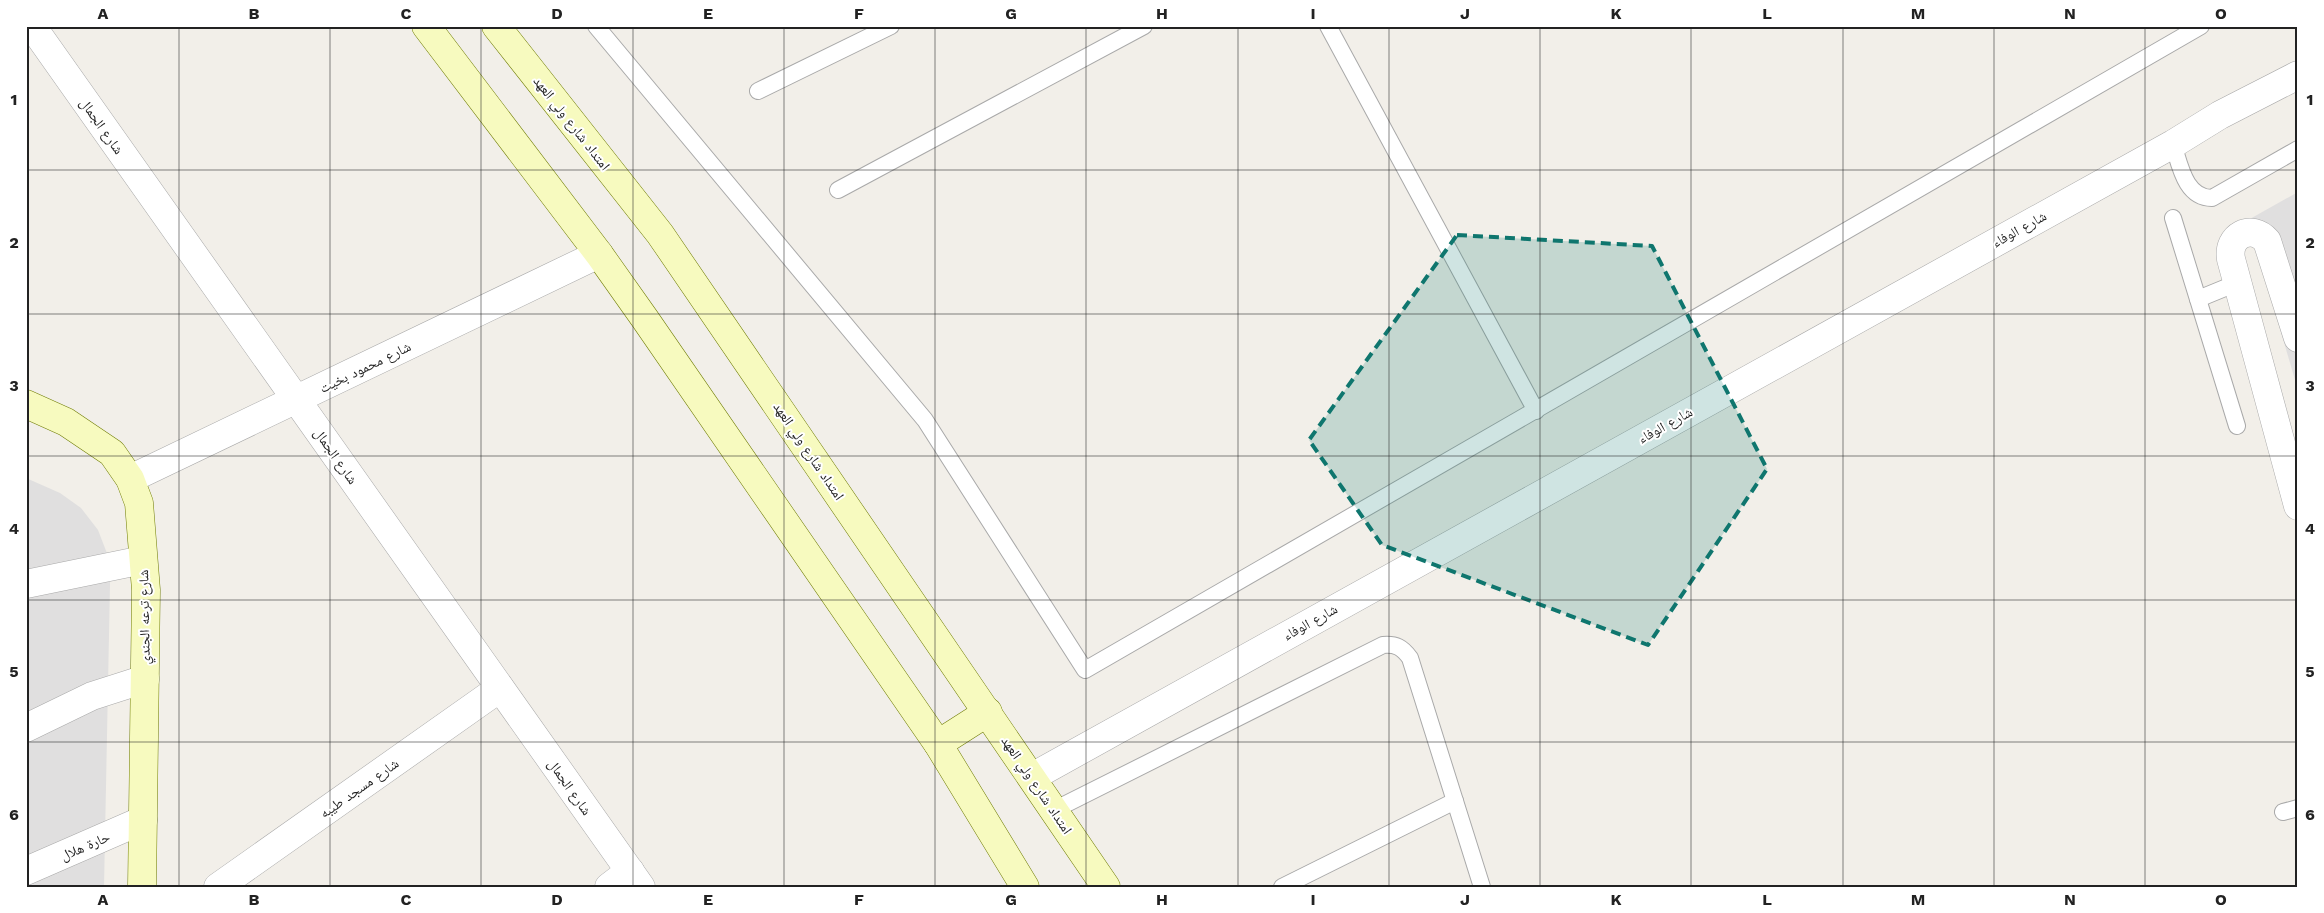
<svg xmlns="http://www.w3.org/2000/svg" width="2324" height="913" viewBox="0 0 2324 913" font-family="'Work Sans','Noto Naskh Arabic',sans-serif">
<rect width="100%" height="100%" fill="#f2efe9"/>
<g fill="#e0dfdf">
<path d="M2298,192V390L2248,220Z"/>
<path d="M26,478L60,493L81,508L98,530L108,556L110,584L104,887H26Z"/>
</g>
<g fill="none" stroke-linecap="round" stroke-linejoin="round">
<defs>
<g id="lane">
<path d="M596,26L925,420L1085,670L2201,26"/>
<path d="M1328,26L1536,411"/>
<path d="M758,91L891,26"/>
<path d="M2173,144C2180,165 2185,198 2212,198L2298,149"/>
<path d="M838,190L1144,26"/>
<path d="M2173,218L2237,426"/>
<path d="M2198,299L2237,283"/>
<path d="M1054,810L1383,645C1396,644 1402,647 1410,658L1482,887"/>
<path d="M2283,812L2298,808"/>
<path d="M1282,887L1455,801"/>
</g>
<g id="street">
<path d="M32,26L641,887"/>
<path d="M2298,338L2267,241C2251,223 2227,236 2231,259L2298,506"/>
<path d="M130,479L599,254"/>
<path d="M26,584L143,560"/>
<path d="M26,728L92,696L145,679"/>
<path d="M1032,777L2173,144L2220,115L2298,75"/>
<path d="M26,871L143,820"/>
<path d="M218,887L500,688"/>
<path d="M609,887L630,871"/>
</g>
<g id="secondary">
<path d="M426,26L599,254L645,319L938,744L1025,887"/>
<path d="M496,26L660,234L1106,887"/>
<path d="M26,404L66,422L112,453L130,479L139,503L146,590L142,887"/>
<path d="M938,744L988,712"/>
</g>
</defs>
<use href="#lane" stroke="#a9a9a9" stroke-width="18"/>
<use href="#street" stroke="#a9a9a9" stroke-width="29"/>
<use href="#secondary" stroke="#707d05" stroke-width="29"/>
<use href="#lane" stroke="#fff" stroke-width="16"/>
<use href="#street" stroke="#fff" stroke-width="28"/>
<use href="#secondary" stroke="#f7fabf" stroke-width="28"/>
</g>
<path fill="#0f766e" fill-opacity="0.2" stroke="#0f766e" stroke-width="4" stroke-dasharray="10 6" stroke-linejoin="round" d="M1457,235L1652,246L1767,469L1648,645L1382,545L1309,440Z"/>
<path fill="none" stroke="#222" stroke-width="1" stroke-opacity="0.55" d="M179,26V887M330,26V887M481,26V887M633,26V887M784,26V887M935,26V887M1086,26V887M1238,26V887M1389,26V887M1540,26V887M1691,26V887M1843,26V887M1994,26V887M2145,26V887M26,170H2298M26,314H2298M26,456H2298M26,600H2298M26,742H2298"/>
<g text-anchor="middle" dominant-baseline="central" stroke-width="4" stroke-linejoin="round" paint-order="stroke">
<g font-size="14" fill="#222" stroke="#fff">
<text transform="translate(572 123) rotate(52)">امتداد شارع ولي العهد</text>
<text transform="translate(102 126) rotate(55)">شارع الجمال</text>
<text transform="translate(2019 229) rotate(-29)">شارع الوفاء</text>
<text transform="translate(365 367) rotate(-26)">شارع محمود بخيت</text>
<text transform="translate(1665 425) rotate(-29)">شارع الوفاء</text>
<text transform="translate(809 451) rotate(56)">امتداد شارع ولي العهد</text>
<text transform="translate(336 456) rotate(55)">شارع الجمال</text>
<text transform="translate(144 617) rotate(-91)">شارع ترعه الجندي</text>
<text transform="translate(1310 622) rotate(-29)">شارع الوفاء</text>
<text transform="translate(1037 785) rotate(56)">امتداد شارع ولي العهد</text>
<text transform="translate(570 787) rotate(55)">شارع الجمال</text>
<text transform="translate(359 788) rotate(-35)">شارع مسجد طيبه</text>
<text transform="translate(85 846) rotate(-23)">حارة هلال</text>
</g>
</g>
<rect width="2324" height="913" fill="none" stroke="#ffffff" stroke-width="55"/>
<rect x="28" y="28" width="2268" height="858" fill="none" stroke="#222" stroke-width="2"/>
<g font-size="16" text-anchor="middle" font-weight="bold" fill="#222">
<text x="103" y="19">A</text>
<text x="254" y="19">B</text>
<text x="406" y="19">C</text>
<text x="557" y="19">D</text>
<text x="708" y="19">E</text>
<text x="859" y="19">F</text>
<text x="1011" y="19">G</text>
<text x="1162" y="19">H</text>
<text x="1313" y="19">I</text>
<text x="1465" y="19">J</text>
<text x="1616" y="19">K</text>
<text x="1767" y="19">L</text>
<text x="1918" y="19">M</text>
<text x="2070" y="19">N</text>
<text x="2221" y="19">O</text>
<text x="14" y="105">1</text>
<text x="2310" y="105">1</text>
<text x="14" y="248">2</text>
<text x="2310" y="248">2</text>
<text x="14" y="391">3</text>
<text x="2310" y="391">3</text>
<text x="14" y="534">4</text>
<text x="2310" y="534">4</text>
<text x="14" y="677">5</text>
<text x="2310" y="677">5</text>
<text x="14" y="820">6</text>
<text x="2310" y="820">6</text>
<text x="103" y="905">A</text>
<text x="254" y="905">B</text>
<text x="406" y="905">C</text>
<text x="557" y="905">D</text>
<text x="708" y="905">E</text>
<text x="859" y="905">F</text>
<text x="1011" y="905">G</text>
<text x="1162" y="905">H</text>
<text x="1313" y="905">I</text>
<text x="1465" y="905">J</text>
<text x="1616" y="905">K</text>
<text x="1767" y="905">L</text>
<text x="1918" y="905">M</text>
<text x="2070" y="905">N</text>
<text x="2221" y="905">O</text>
</g>
</svg>
